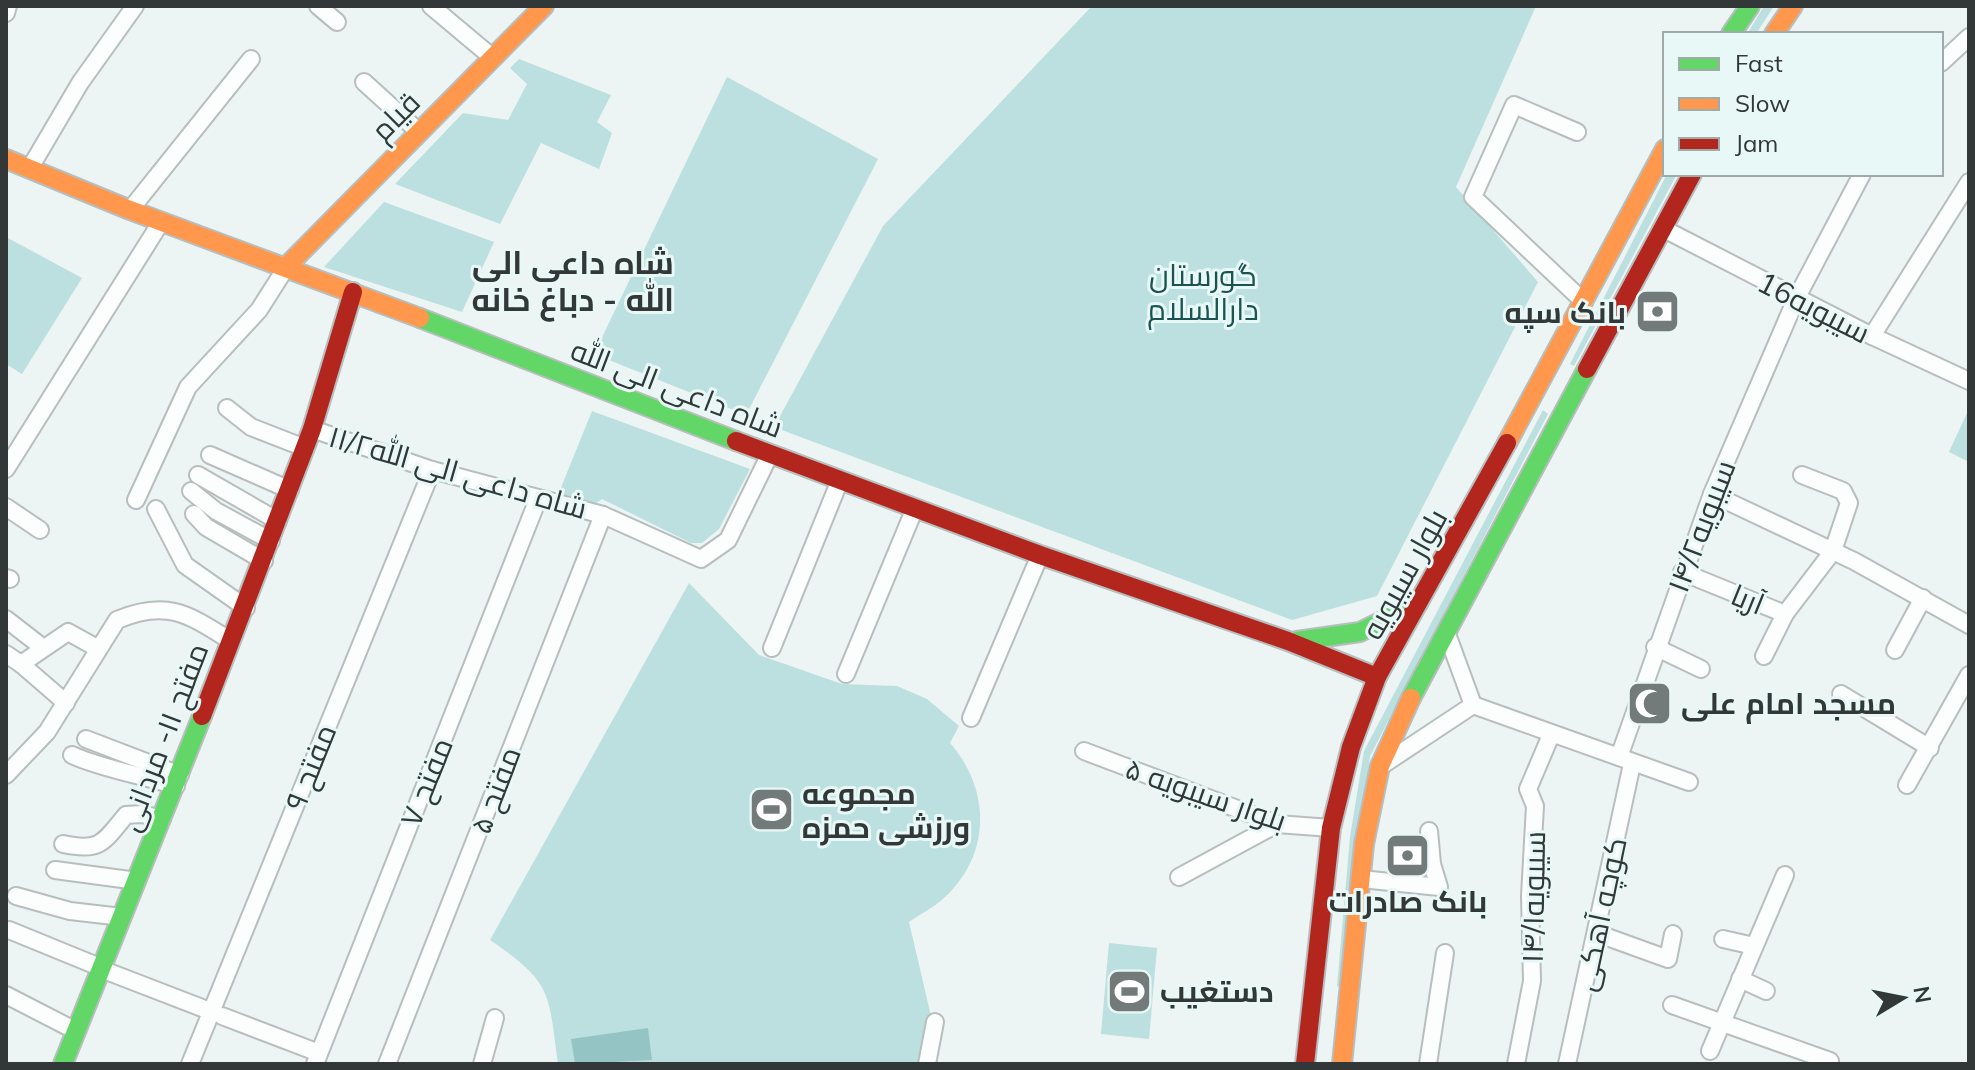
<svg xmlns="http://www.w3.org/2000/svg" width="1975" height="1070" viewBox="0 0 1975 1070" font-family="Mulish,Cairo,sans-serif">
<rect width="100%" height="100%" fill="#ecf4f4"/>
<g fill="#bce0df">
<path d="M1092,6H1536L1456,187L1538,282L1377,596L1292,620L779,429V418L883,226Z"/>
<path d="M1764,6H1774L1756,34H1747Z"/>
<path d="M519,59L611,95L597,122L612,133L599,169L541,143L500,224L395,184L463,113L508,120L527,84L510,68Z"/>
<path d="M727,77L878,159L746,415L594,354Z"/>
<path d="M1667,174H1677L1574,366L1570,364Z"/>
<path d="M384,202L494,242L462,312L324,267Z"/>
<path d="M6,237L82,278L22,374L6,364Z"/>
<path d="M1543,410L1548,414L1370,756L1344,988L1337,986L1350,837L1364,751Z"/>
<path d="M592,411L750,469L719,529L702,543H691L602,499L592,506L558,495Z"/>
<path d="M1967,413L1969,414V462L1949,452Z"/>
<path d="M689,583L759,655L842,684L897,686L927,699L959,726L950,743C991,790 991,854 945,897C935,907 920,914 909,922L931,1016L922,1064H558C548,992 553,983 490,940Z"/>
<path d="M1109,943L1157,948L1149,1039L1101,1034Z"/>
</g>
<path fill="#94c4c3" d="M648,1028L652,1060L575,1064L571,1039Z"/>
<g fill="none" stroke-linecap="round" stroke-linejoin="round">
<defs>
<g id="street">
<path d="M318,6L337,22"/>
<path d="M431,6L493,58"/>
<path d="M6,13L8,6"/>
<path d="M1941,63L1969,37"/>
<path d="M364,82L419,132"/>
<path d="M1577,132L1514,105L1473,197L1584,302"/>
<path d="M30,168L80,83L135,6"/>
<path d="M130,210L251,59"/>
<path d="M1662,228L1872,336L1969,381"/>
<path d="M1872,336L1969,182"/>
<path d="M227,408L251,427L305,448"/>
<path d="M312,429L432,470L603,515L701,559L728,540L770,454"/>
<path d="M210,455L290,490"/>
<path d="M6,469L161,222"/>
<path d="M198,475L278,521"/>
<path d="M191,491L216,511L271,541"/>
<path d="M1712,494L1854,561L1969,625"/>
<path d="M136,500L188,387L259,310L287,266"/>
<path d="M6,507L40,530"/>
<path d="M156,509L185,565L246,608"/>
<path d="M194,514L206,527L264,561"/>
<path d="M1682,572L1785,614"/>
<path d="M6,578L10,579"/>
<path d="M6,619L42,647"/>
<path d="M1447,634L1473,705"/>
<path d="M1655,647L1701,669"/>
<path d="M772,648L840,480"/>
<path d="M1895,650L1923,598"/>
<path d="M6,654L21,664L68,632L97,648"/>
<path d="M1764,656L1785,614L1833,551L1849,503L1843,491L1802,475"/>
<path d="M21,664L66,703"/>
<path d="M846,674L915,508"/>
<path d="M1841,694L1930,748"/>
<path d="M1473,705L1689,782"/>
<path d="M971,718L1040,555"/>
<path d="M86,739L180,775"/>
<path d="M1084,751L1277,824L1331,828"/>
<path d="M72,755C99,768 145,776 176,786"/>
<path d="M1619,757L1712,494L1796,299L1862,174"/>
<path d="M1381,766L1473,705"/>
<path d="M6,775L47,732L117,620C167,599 188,614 231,641"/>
<path d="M1907,785L1969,675"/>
<path d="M63,844C100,852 103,843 126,815L142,814L162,819"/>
<path d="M55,870L137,881"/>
<path d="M1179,877L1277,824"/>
<path d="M1361,879L1439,887L1432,864L1429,831"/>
<path d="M16,896L70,911L122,917"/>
<path d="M9,930L102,968"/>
<path d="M1596,933L1668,959L1673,934"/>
<path d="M1723,939L1754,946"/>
<path d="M101,969L210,1011"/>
<path d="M1740,979L1766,991"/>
<path d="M6,995L76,1031"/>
<path d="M1672,1005L1830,1061"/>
<path d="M222,1016L319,1053"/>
<path d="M1710,1051L1785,875"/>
<path d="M190,1064L432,470"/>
<path d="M315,1064L538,499"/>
<path d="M387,1064L603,515"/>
<path d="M482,1064L495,1018"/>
<path d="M927,1064L935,1022"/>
<path d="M1428,1064L1445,953"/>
<path d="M1516,1064L1532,981L1530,896L1535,806L1528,789L1551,735"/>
<path d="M1567,1064L1632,764"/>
</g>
<g id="fast">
<path d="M1731,34L1750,6"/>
<path d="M420,318L736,441"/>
<path d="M1297,641L1360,632L1418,603"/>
<path d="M1411,698L1587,369"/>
<path d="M63,1064L202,716"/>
</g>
<g id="slow">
<path d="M1774,34L1793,6"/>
<path d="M6,159L130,210L420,318"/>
<path d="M287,266L544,6"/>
<path d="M1507,443L1665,149"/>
<path d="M1342,1064L1364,844L1380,766L1411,698"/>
</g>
<g id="jam">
<path d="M1587,369L1692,174"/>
<path d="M736,441L1040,555L1288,641L1377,677"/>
<path d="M202,716L312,429L353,292"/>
<path d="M1305,1064L1331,828L1351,747L1377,677L1507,443"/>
</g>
</defs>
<use href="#street" stroke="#b7bebe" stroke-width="20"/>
<use href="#fast" stroke="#b7bebe" stroke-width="22"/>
<use href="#slow" stroke="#b7bebe" stroke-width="22"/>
<use href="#jam" stroke="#b7bebe" stroke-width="22"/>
<use href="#street" stroke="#fcfdfd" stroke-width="16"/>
<use href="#fast" stroke="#63d668" stroke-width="18"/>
<use href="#slow" stroke="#ff974d" stroke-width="18"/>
<use href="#jam" stroke="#b3261e" stroke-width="18"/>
</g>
<defs>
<symbol id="bank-square" viewBox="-11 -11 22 22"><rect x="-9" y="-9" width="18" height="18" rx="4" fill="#737a7a" stroke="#e8f8f7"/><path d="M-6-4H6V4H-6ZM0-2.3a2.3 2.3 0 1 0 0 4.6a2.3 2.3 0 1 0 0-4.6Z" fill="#fff"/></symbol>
<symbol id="mosque-square" viewBox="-11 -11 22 22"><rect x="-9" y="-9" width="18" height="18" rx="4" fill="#737a7a" stroke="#e8f8f7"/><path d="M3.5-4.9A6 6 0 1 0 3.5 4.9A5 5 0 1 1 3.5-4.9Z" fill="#fff"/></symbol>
<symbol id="stadium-square" viewBox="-11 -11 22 22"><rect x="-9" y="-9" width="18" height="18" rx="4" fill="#737a7a" stroke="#e8f8f7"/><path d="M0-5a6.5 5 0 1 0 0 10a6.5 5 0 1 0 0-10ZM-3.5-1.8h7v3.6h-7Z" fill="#fff"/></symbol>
</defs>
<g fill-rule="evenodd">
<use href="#bank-square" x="1632" y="286" width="51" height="51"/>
<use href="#mosque-square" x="1624" y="678" width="51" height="51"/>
<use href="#stadium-square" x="746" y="784" width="51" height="51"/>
<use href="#bank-square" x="1382" y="830" width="51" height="51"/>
<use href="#stadium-square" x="1104" y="966" width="51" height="51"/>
</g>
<g text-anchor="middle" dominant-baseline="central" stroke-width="6" stroke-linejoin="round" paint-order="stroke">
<g font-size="30" fill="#323838" stroke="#e8f8f7">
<text transform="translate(395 116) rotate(-45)">قیام</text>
<text transform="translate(1814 307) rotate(27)">سیبویه16</text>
<text transform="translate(677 388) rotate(21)">شاه داعی الی الله</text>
<text transform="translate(458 472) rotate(16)">۱۱/۲شاه داعی الی الله</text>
<text transform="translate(1701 526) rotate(-69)">سیبویه۱۴/۲</text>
<text transform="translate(1404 574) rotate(-61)">بلوار سیبویه</text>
<text transform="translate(1748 599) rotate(22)">آریا</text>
<text transform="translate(163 737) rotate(-69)">مفتح ۱۱- مردانی</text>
<text transform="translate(310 767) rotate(-68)">مفتح ۹</text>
<text transform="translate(426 782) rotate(-68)">مفتح ۷</text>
<text transform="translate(495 790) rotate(-69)">مفتح ۵</text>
<text transform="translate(1206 794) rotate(19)">بلوار سیبویه ۵</text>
<text transform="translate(1533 897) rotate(-89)">سیبویه۱۴/۱</text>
<text transform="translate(1600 914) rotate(-78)">کوچه آهکی</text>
</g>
<g font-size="30" fill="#1a5352" stroke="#e8f8f7">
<text x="1203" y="275">گورستان<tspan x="1203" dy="34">دارالسلام</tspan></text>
</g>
<g font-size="30" font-weight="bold" fill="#323838" stroke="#e8f8f7" text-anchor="start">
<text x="1626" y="312" text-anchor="end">بانک سپه</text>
<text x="1681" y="703">مسجد امام علی</text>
<text x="802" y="793">مجموعه<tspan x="802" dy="34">ورزشی حمزه</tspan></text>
<text x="1408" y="901" text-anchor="middle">بانک صادرات</text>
<text x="1160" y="991">دستغیب</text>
</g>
<g font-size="32" font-weight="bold" fill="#323838" stroke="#e8f8f7">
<text x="573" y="262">شاه داعی الی<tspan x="573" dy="37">الله - دباغ خانه</tspan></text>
</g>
</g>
<rect width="1975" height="1070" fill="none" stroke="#323838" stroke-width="16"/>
<rect x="1663" y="32" width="280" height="144" fill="#e8f8f7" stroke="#9fabab" stroke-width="2"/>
<rect x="1679" y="58" width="40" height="12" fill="#63d668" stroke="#9fabab" stroke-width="2"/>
<text x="1735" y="72" font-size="24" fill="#323838">Fast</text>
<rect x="1679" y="98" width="40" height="12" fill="#ff974d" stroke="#9fabab" stroke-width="2"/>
<text x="1735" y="112" font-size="24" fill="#323838">Slow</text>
<rect x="1679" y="138" width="40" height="12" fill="#b3261e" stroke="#9fabab" stroke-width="2"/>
<text x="1735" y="152" font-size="24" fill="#323838">Jam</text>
<g transform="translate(1903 998) rotate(80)" stroke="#e8f8f7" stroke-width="6" paint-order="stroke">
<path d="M0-6L14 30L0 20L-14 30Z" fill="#323838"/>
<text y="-12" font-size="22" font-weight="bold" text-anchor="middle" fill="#323838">N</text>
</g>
</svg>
